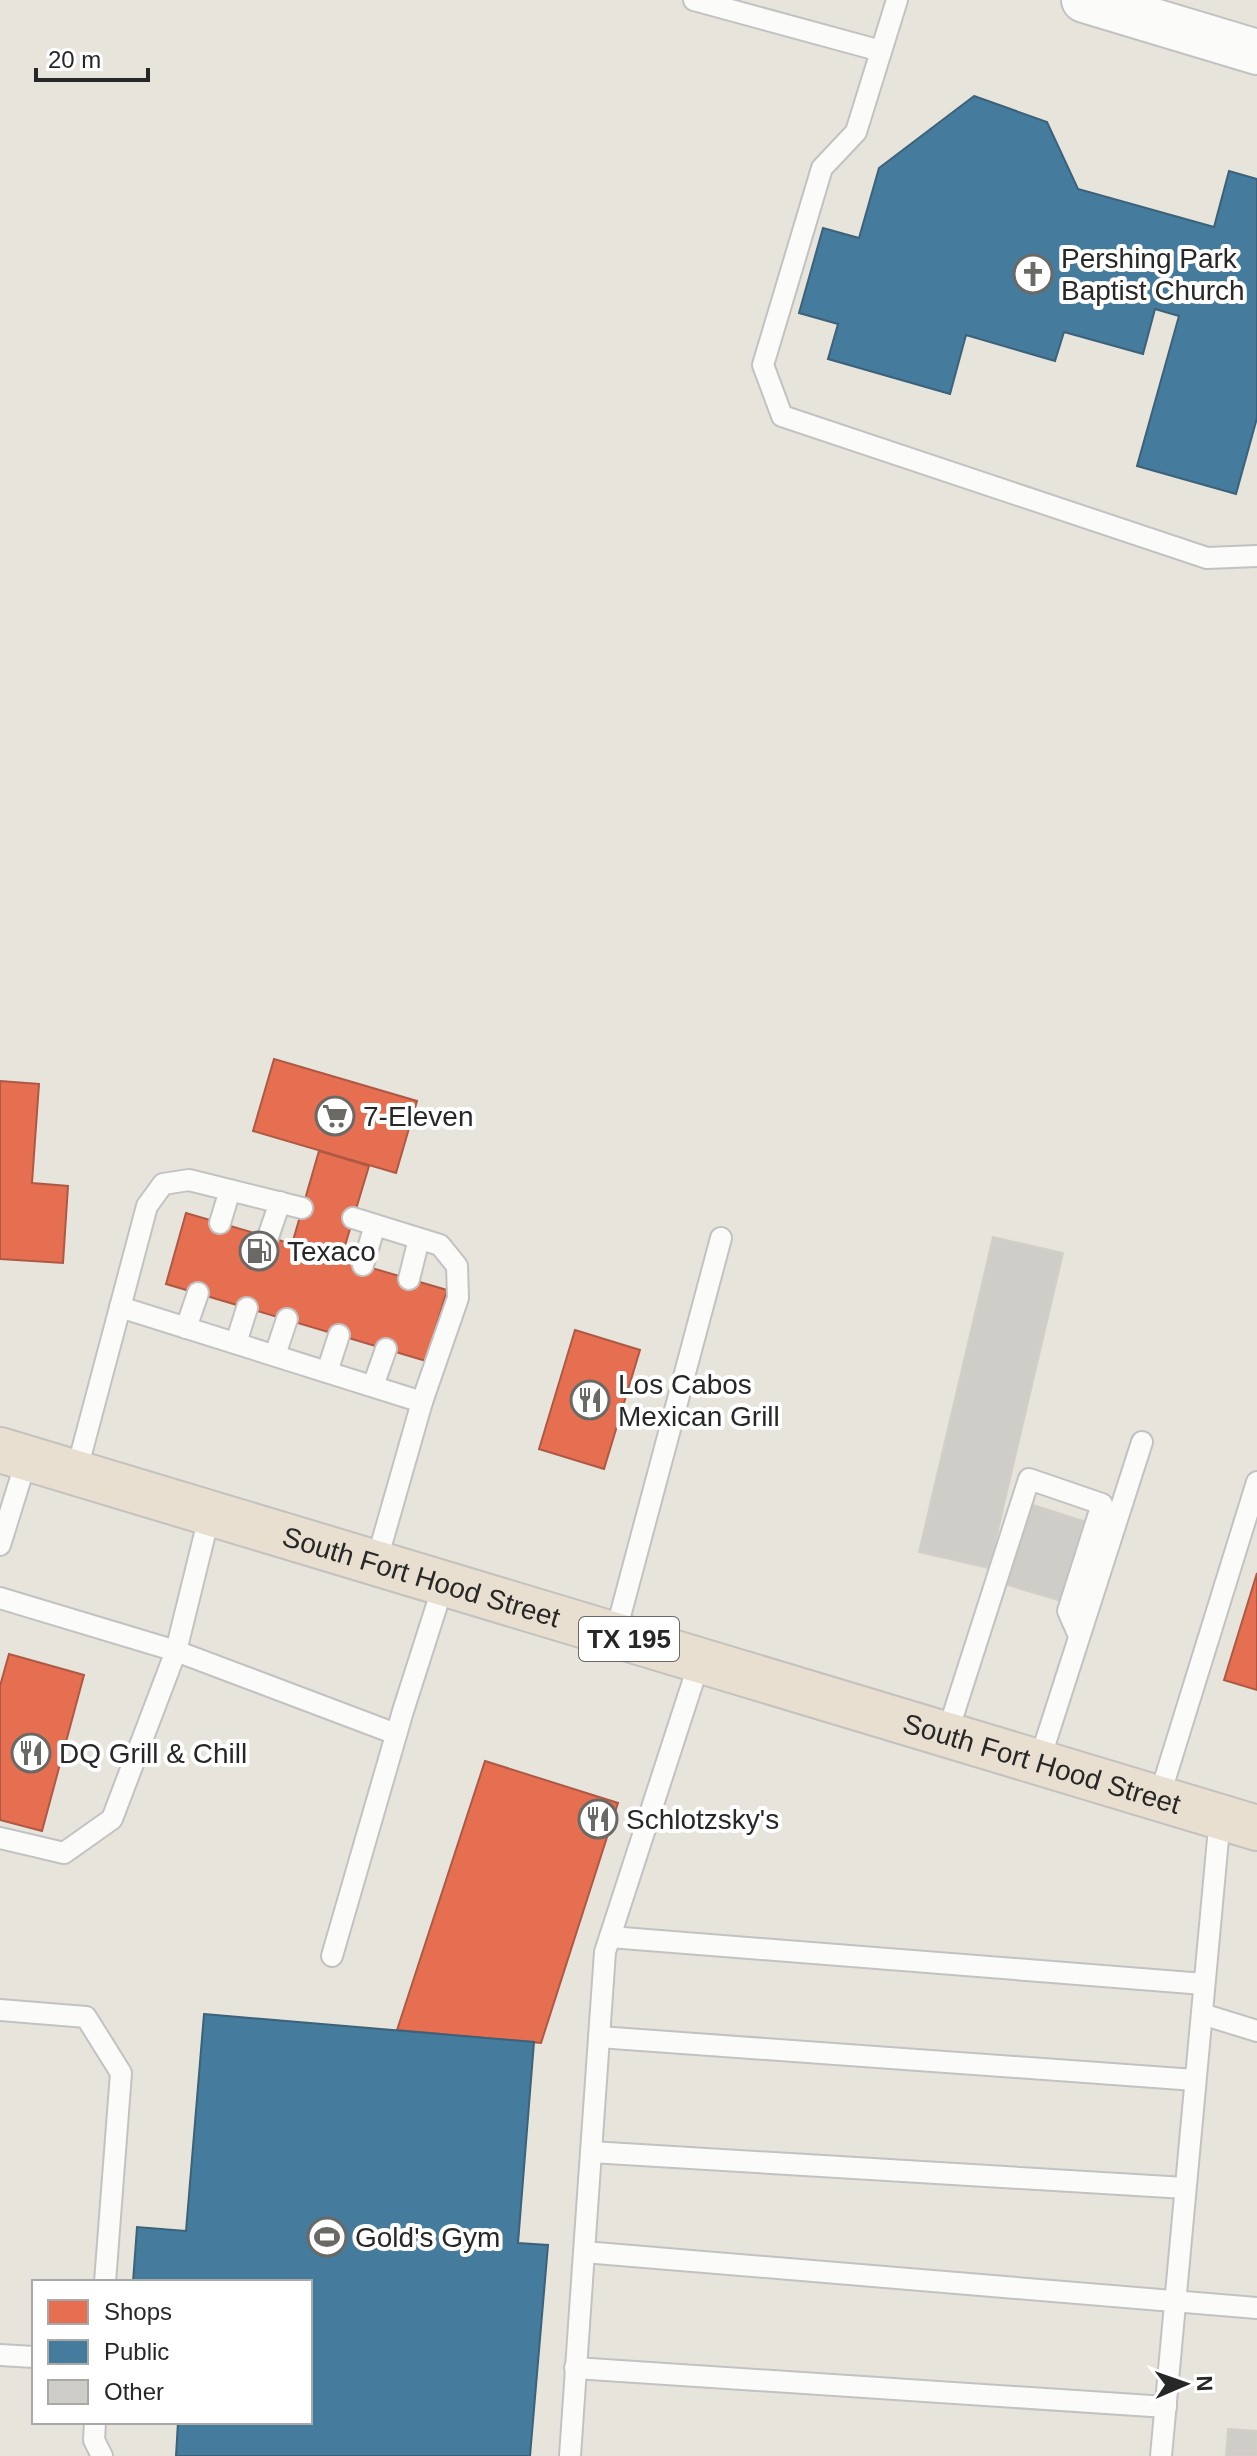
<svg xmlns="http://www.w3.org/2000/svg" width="1257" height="2456" viewBox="0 0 1257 2456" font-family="Helvetica,sans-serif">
<rect width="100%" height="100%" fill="#e7e4dc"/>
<g fill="#e76f51" stroke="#ad5944" stroke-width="2">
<path d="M274,1059L417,1101L396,1173L253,1131Z"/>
<path d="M0,1081L39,1084L32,1183L68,1186L63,1263L0,1259Z"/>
<path d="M319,1151L369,1166L341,1259L447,1290L426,1361L166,1284L186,1213L292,1244Z"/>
<path d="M575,1330L640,1350L604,1469L539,1449Z"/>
<path d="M1257,1573V1690L1224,1680Z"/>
<path d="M9,1654L84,1675L42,1831L0,1820V1686Z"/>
<path d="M485,1761L618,1803L541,2043L397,2030Z"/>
</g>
<g fill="#457b9d" stroke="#3c627a" stroke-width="2">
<path d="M974,96L1047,122L1078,189L1214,227L1229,171L1257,179V418L1236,494L1137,466L1179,316L1155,309L1143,354L1064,332L1055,361L966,335L950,394L828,359L838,324L799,313L823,228L859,238L879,168Z"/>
<path d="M204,2014L534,2042L518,2243L548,2245L530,2456H176L178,2422H310V2282H133L137,2227L186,2231Z"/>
</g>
<g fill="#cfcdc7" stroke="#d2cfc8" stroke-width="2">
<path d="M993,1237L1063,1253L989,1568L919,1552Z"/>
<path d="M1030,1504L1086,1522L1061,1601L1005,1584Z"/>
<path d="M1228,2429L1257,2431V2456H1226Z"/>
</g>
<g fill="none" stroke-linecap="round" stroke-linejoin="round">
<defs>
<g id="lane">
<path d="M694,0L881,51"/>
<path d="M897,0L856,132L822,168L763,365L782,416L1207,558L1257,556"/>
<path d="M353,1218L440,1245L457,1266L458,1298L422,1402"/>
<path d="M220,1223L230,1190"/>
<path d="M268,1237L280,1202"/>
<path d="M363,1265L375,1225"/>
<path d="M409,1279L419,1239"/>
<path d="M120,1307L422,1402L376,1563"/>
<path d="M186,1328L198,1293"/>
<path d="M236,1343L247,1308"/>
<path d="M275,1355L287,1319"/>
<path d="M327,1372L339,1335"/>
<path d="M373,1386L386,1349"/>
<path d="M76,1473L147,1206L163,1184L189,1180L302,1208"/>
<path d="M0,1545L27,1458"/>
<path d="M0,1598L176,1651L210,1513"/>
<path d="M615,1635L721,1238"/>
<path d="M700,1660L605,1952L584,2252L1257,2308"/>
<path d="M947,1734L1029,1479L1102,1504L1068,1611L1079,1636"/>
<path d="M1039,1762L1142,1442"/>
<path d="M1159,1798L1257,1482"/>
<path d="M0,1838L64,1853L112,1819L176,1651L396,1734"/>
<path d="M610,1937L1204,1984"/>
<path d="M332,1956L403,1711L444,1583"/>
<path d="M0,2010L86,2017L121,2073L105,2282"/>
<path d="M1202,2014L1257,2031"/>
<path d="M599,2037L1195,2080"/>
<path d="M591,2152L1185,2188"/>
<path d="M0,2355L34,2357"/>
<path d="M575,2368L1166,2407"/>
<path d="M95,2422L94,2440L102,2456"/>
<path d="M570,2456L584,2252"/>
<path d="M1161,2456L1220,1817"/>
</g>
<path id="secondary" d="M1084,0L1257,52"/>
<g id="highway">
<path id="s1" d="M0,1450L1257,1828"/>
</g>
</defs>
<use href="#lane" stroke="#c3c2c2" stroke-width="24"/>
<use href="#secondary" stroke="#c3c2c2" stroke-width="48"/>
<use href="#highway" stroke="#c3c2bf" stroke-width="48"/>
<use href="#lane" stroke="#fbfbfa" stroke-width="20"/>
<use href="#secondary" stroke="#fbfbfa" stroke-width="44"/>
<use href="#highway" stroke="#e8dfd1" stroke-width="44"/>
</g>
<defs>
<symbol id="church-ring" viewBox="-11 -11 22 22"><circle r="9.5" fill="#fff" stroke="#6a6966" stroke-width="1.5"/><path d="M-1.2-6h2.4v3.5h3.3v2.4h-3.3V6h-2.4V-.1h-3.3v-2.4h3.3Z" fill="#6a6966"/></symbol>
<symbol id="supermarket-ring" viewBox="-11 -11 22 22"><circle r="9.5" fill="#fff" stroke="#6a6966" stroke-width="1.5"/><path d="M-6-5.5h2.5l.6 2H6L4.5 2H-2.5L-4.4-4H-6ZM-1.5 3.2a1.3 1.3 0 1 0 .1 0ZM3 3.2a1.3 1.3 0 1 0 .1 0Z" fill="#6a6966"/></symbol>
<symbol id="fuel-ring" viewBox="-11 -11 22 22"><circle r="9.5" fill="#fff" stroke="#6a6966" stroke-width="1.5"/><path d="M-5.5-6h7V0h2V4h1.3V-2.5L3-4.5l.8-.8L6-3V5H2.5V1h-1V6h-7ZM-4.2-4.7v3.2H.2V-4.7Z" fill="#6a6966"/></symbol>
<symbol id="restaurant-ring" viewBox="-11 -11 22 22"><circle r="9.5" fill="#fff" stroke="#6a6966" stroke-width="1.5"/><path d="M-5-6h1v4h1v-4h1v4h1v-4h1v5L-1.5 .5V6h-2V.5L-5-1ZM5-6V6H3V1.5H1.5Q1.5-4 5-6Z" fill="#6a6966"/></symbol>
<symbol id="stadium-ring" viewBox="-11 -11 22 22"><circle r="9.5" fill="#fff" stroke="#6a6966" stroke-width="1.5"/><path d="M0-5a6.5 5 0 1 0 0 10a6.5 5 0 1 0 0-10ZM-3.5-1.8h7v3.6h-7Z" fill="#6a6966"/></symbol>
</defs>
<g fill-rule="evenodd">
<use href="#church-ring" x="1011" y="252" width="44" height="44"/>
<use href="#supermarket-ring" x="313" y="1094" width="44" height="44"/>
<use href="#fuel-ring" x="237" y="1229" width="44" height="44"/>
<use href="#restaurant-ring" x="568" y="1378" width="44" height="44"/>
<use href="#restaurant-ring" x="9" y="1731" width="44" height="44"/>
<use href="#restaurant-ring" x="576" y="1797" width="44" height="44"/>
<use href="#stadium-ring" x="305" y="2215" width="44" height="44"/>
</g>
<g text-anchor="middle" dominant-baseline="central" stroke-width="8" stroke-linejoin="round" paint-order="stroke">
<rect fill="#fff" stroke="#686868" stroke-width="2" x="579" y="1617" width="100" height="44" rx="6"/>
<g font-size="26" font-weight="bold" fill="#272727">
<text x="629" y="1639">TX 195</text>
</g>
<g font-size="28" fill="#272727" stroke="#fff" text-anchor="start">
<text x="1061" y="258">Pershing Park<tspan x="1061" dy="32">Baptist Church</tspan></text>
<text x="363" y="1116">7-Eleven</text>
<text x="287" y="1251">Texaco</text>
<text x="618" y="1384">Los Cabos<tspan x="618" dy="32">Mexican Grill</tspan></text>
<text x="59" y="1753">DQ Grill &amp; Chill</text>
<text x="626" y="1819">Schlotzsky's</text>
<text x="355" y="2237">Gold's Gym</text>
</g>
<g font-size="28" fill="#272727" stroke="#fff">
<text stroke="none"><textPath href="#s1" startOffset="440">South Fort Hood Street</textPath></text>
<text stroke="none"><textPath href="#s1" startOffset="1088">South Fort Hood Street</textPath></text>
</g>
</g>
<rect x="32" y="2280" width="280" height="144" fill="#ffffff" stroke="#a9a9a9" stroke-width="2"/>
<rect x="48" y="2300" width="40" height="24" fill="#e76f51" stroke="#a9a9a9" stroke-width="2"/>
<text x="104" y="2320" font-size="24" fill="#272727">Shops</text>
<rect x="48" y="2340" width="40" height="24" fill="#457b9d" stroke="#a9a9a9" stroke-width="2"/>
<text x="104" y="2360" font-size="24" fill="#272727">Public</text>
<rect x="48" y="2380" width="40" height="24" fill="#cfcdc7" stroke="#a9a9a9" stroke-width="2"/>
<text x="104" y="2400" font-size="24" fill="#272727">Other</text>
<g transform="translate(1185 2384) rotate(88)" stroke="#ffffff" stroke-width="6" paint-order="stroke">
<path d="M0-6L14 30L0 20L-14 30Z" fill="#272727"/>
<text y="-12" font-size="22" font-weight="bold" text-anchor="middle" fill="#272727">N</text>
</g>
<path d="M36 68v12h112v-12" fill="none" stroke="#272727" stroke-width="4"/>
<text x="48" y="68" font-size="24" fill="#272727" stroke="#ffffff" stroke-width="6" paint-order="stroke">20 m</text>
</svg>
